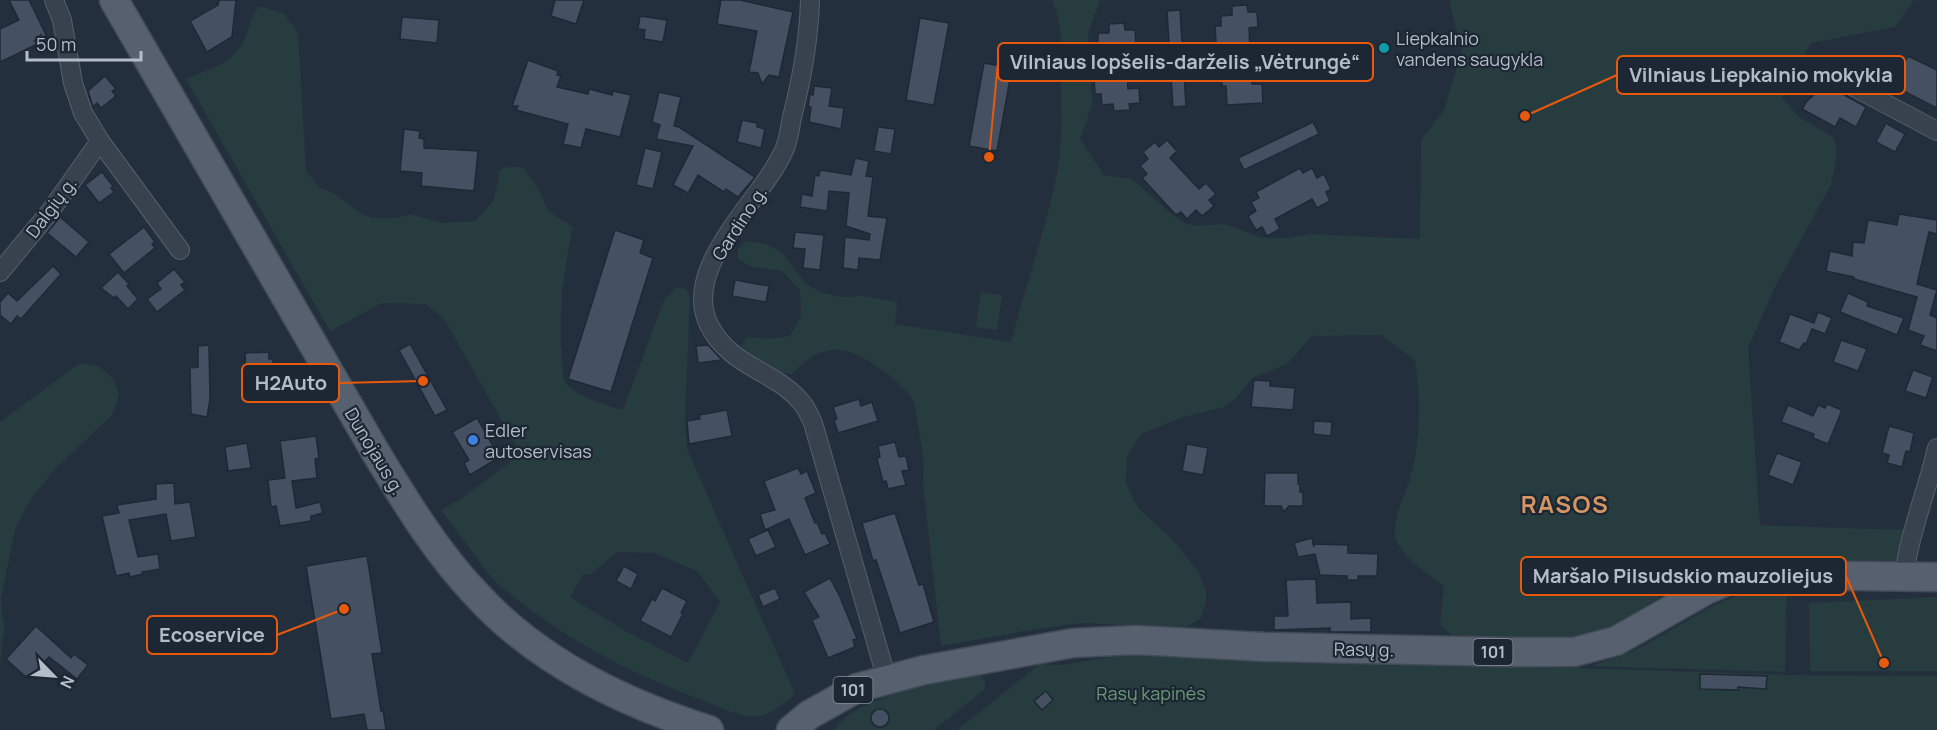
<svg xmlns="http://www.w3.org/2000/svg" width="1937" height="730" viewBox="0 0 1937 730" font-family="Manrope,sans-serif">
<rect width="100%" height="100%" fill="#242f3e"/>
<g fill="#263c3f" fill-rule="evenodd">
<path d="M1052,0H1100L1088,34L1092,105L1080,139L1104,175L1132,179L1175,217L1186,224L1198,226L1225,224L1262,238H1286L1312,234L1420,239L1421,140L1444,110L1462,50L1449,0H1914L1895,27L1811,43L1782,98L1799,117L1833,137L1836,146V162L1831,185L1774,289L1748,348L1760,525L1903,530L1899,562H1742C1703,569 1672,589 1639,610C1629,616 1618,625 1607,629C1560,646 1502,637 1452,635L1440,624L1444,586C1429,575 1405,559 1397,542C1389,524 1405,496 1410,479C1421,440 1421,399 1415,360L1380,335L1312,336L1287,364L1252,378L1236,398L1223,407L1180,418L1141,434L1127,457L1126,483L1138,508L1173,540L1198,571L1206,590V602L1200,619L1184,628L1082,623L1043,628L941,646L923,485C925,460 922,445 917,420C916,415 916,407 914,402C909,392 891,376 881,369C846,344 823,341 792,374C771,374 757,358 741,346L747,337L768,339L790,336L801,316L800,290L782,271L753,267L738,259V248L747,241L767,244L782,253L805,283L820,292L841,297L863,296L897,302L895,324L1011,342C1025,286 1046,230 1057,173C1063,143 1061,112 1061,81C1062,54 1063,26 1052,0Z"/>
<path d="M260,6L284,14L298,32L306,171L319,187L335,194L362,214L373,218H396L410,214L442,223L475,221L494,200L500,170L509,167H523L539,190L548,211L573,227C563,271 558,315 562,360C563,367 562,377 565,382C574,396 608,406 623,410L664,300L676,287L686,289L690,296L685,420L687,449L795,694C786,702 771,714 760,716C743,719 723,708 707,702C631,674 559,637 497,583C489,576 483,566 477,558C465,542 453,526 441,510L462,498L510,462L517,447L444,319L425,304L382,303L330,331L186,79C205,71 231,64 242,44C250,31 248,17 260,6ZM617,552L654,553L697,571L720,602L688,663L629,633L570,597L583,575L591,574Z"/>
<path d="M981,292L1002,295L997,330L976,327Z"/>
<path d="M80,363L99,366L114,379L119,395L112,415L52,472L27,505L15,530L1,598L4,628L0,665V422Z"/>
<path d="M1755,591H1787L1785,672L1591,666C1609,660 1626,654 1643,646C1681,626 1713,600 1755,591Z"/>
<path d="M1937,597V671H1810L1809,603Z"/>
<path d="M1129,654L1793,675L1937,676V730H957L1040,664L1061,665Z"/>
<path d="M980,674L986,683L984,690L934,730H835C852,697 945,681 980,674Z"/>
</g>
<g fill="#455162" stroke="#1f2835" stroke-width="1.5">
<path d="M9,0H29L48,39L0,62V29L19,20Z"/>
<path d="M219,0H236L232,37L207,52L190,21L218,5Z"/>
<path d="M555,0H584L576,24L551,16Z"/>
<path d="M721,0H740L793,12L779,77L769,75L762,84L758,73L749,72L757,31L717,24Z"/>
<path d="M1247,5L1248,12H1257L1258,27L1249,28L1251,70L1252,84H1262L1263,103L1227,105L1226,86H1222V76H1218L1215,26H1221V16L1232,15V6Z"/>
<path d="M1180,10L1186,106L1173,107L1167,11Z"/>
<path d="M640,16L667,20L663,42L644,39L645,30L638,29Z"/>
<path d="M402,17L439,20L437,43L400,39Z"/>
<path d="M920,18L949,23L934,104L933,105L906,100Z"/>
<path d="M1124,23L1125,30H1135L1136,46H1125L1128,89L1139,88L1140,103L1129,104L1130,110L1114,111L1113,104L1102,105L1101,94H1095L1092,44L1098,43V33H1109V24Z"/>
<path d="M1895,54L1906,60L1908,56L1937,70V108L1882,80Z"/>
<path d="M528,60L558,71L557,75L561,76L557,87L588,94L589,89L612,95L613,91L631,95L620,137L586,129L581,148L563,144L568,124L516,110L518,106H512Z"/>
<path d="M984,63L1012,68L997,151L969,146Z"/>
<path d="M105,76L116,89L112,91L116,96L101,108L97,103L93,107L88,91Z"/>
<path d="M1821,82L1866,107L1856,127L1840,118L1835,127L1802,109L1807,101L1815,94Z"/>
<path d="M814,86L832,88L829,106L844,108L841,129L809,122L811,107H808L810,94L813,95Z"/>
<path d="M659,92L681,97L674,126L679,127L755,177L738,197L726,189L724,192L698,175L688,193L673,185L693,146L656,139L660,125L652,122Z"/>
<path d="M742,120L757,123V127L765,129L761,148L737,142Z"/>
<path d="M1313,122L1319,134L1244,170L1238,158Z"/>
<path d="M1886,123L1905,134L1895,152L1876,142Z"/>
<path d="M878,127L895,129L891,154L874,151Z"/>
<path d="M404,129L420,131L419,138L424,139V148L478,151L474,191L421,186L422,173L400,171Z"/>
<path d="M1167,140L1177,151L1170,158L1199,189L1206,183L1216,194L1209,200L1214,206L1202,216L1196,210L1187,219L1181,212L1176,215L1142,178L1147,174L1140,166L1148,159L1143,152L1155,142L1159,147Z"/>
<path d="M645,148L662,152L653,189L636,185Z"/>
<path d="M855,158L869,161L866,176L873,177L868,216L887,218L880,260L859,258L858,270L843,268L845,237L869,240L870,234L846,226L849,193L829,191L827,211L800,207L802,194L812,196L815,175L819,176L820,170L851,175Z"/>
<path d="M1300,168L1303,173L1312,168L1317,178L1324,174L1331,189L1326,192L1330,201L1317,208L1312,199L1275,219L1280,229L1267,236L1262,227L1256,230L1248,216L1256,211L1251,202L1259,198L1256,192Z"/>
<path d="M102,172L113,186L111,188L114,192L99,203L85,185Z"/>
<path d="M1899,214L1937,220V234L1929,232L1917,284L1937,290L1930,315L1937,318V351L1920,345L1924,336L1908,330L1917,297L1854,279V277L1826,271L1830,251L1852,256L1853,242L1864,243L1868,220L1897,225Z"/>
<path d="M60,217L89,242L76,257L47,233Z"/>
<path d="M144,227L155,242L152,244L155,248L124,273L109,254Z"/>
<path d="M615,230L644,240L640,253L653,258L611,392L568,379Z"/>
<path d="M795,232L824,235L820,270L803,268L805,249L793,248Z"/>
<path d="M53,266L61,274L21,319L17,316L11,324L0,315V302L8,293L17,301Z"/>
<path d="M174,269L185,282L181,285L185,290L157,312L147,299L161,289L157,283Z"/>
<path d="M118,272L129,284L127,286L138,299L128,309L116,296L114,298L101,288Z"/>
<path d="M735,280L769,286L766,302L732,296Z"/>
<path d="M1848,293L1868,302L1867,306L1904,318L1897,335L1840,312Z"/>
<path d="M1818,312L1832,318L1825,334L1812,329L1806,344L1804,343L1799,350L1779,342L1790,314L1814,323Z"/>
<path d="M1841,340L1867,349L1858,371L1833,362Z"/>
<path d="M410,344L447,410L435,416L399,350Z"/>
<path d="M209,345L210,399L207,417L191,414L190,368L198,367V346Z"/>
<path d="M708,345L722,360L698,363L696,346Z"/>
<path d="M269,352V359H273V370L270,371V383H254V376H246L245,353Z"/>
<path d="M1913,370L1933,377L1926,398L1905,391Z"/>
<path d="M1254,380L1270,381V386L1295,388L1293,410L1251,407Z"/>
<path d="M859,399L861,406L872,402L878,421L838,433L834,420L837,419L833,407Z"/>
<path d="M1827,404L1842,410L1828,444L1813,438L1814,434L1781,422L1788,405L1813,416L1818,405L1825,408Z"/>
<path d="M727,410L732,436L689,444L687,421L700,419L699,415Z"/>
<path d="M477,418L494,448L489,451L495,460L470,475L464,463L469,460L452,432Z"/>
<path d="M1314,421L1332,422L1331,436L1313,434Z"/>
<path d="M1889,426L1914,433L1910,452L1906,451L1902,467L1887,463L1889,455L1882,453Z"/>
<path d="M316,436L319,458L315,459L317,478L292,481L296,508L320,502L323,513L311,516V521L280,526L276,506L271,507L268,480L285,478L280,441Z"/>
<path d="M895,442L899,457L906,456L909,470L902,471L906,485L888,489L886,481L883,482L878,463L877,458L880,457L878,446Z"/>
<path d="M247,443L251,468L228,471L225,447Z"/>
<path d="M1187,444L1208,448L1203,475L1182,471Z"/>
<path d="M1777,453L1802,462L1793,485L1768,475Z"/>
<path d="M798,468L801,474L807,471L816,493L805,498L815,523L817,522L822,534L825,533L830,544L805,555L789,519L765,530L760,514L775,510L764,481Z"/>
<path d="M1265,473H1298V484H1300V492H1303V506H1289L1284,512L1281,506H1264Z"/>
<path d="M174,483L175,504L190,502L196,537L171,541L166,514L129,520L138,557L158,554L160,569L142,572L143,574L130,577L129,573L116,576L102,516L119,513L117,505L156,499V484Z"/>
<path d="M895,513L919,585L923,584L934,622L900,633L876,560L873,561L862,523Z"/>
<path d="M768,530L776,547L756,556L748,539Z"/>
<path d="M1312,538L1314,547L1313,544L1348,545V553L1378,554L1377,576H1358V580H1347V576L1320,575L1315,554L1298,557L1294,543Z"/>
<path d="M367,556L382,653L372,654L381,711L383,710L386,730H367L364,714L331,719L306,566Z"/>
<path d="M624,566L638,574L631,589L616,581Z"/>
<path d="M830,578L840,597L857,639L853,640L855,647L828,658L812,620L819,617L804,592Z"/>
<path d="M1316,579L1317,603L1351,602V619L1371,618V632H1330V628L1274,630V616H1288L1286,580Z"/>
<path d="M662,588L687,601L681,613L683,614L671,637L640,621L652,599L655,601Z"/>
<path d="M775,588L780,599L763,607L758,595Z"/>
<path d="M36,626L71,658L74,654L88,665L77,679L49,657L28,679L6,659Z"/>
<path d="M1700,674L1767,676L1766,689L1738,687V690L1700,689Z"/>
<path d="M1046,691L1053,700L1042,710L1034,701Z"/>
<circle cx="880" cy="718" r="9"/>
</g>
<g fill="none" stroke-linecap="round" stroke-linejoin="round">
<defs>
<g id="street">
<path d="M54,0L62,20L73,83L83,113L100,141L180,250"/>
<path d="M810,0C809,40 802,78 792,117C790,127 789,138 785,148C764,199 680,266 709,325C731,368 775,370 802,403C807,409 810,417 813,423L887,680"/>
<path d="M1852,86L1937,131"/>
<path d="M0,272L49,213L100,141"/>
<path d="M1904,577C1909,534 1927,491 1937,448"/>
</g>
<g id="primary">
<path d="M114,0L376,453C406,502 436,552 476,594C537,661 623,703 709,730"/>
<path d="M791,730L809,715L857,688L924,670L1073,643L1136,640L1265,647L1509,652H1574L1616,641L1706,590L1727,581L1769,575L1937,577"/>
</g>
</defs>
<use href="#street" stroke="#565f6c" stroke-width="20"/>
<use href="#primary" stroke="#414a57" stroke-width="31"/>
<use href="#street" stroke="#38414e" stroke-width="18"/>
<use href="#primary" stroke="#56606e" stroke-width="28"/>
</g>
<circle fill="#0f9aa8" stroke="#1d2633" stroke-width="2" cx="1384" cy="48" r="6"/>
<circle fill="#3f7fe0" stroke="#1d2633" stroke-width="2" cx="473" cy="440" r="6"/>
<g text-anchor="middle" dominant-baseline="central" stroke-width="4.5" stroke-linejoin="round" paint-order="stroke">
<g fill="#1d2633" stroke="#878f9c" stroke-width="1.5">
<rect x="1473.5" y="639" width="39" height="26" rx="4.5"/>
<rect x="833.5" y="677" width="39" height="26" rx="4.5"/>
</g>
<g font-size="16" font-weight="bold" fill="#b4bcc9">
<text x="1493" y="652">101</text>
<text x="853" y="690">101</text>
</g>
<g font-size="18" fill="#b4bcc9" stroke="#1d2633" text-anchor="start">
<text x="1396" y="38">Liepkalnio<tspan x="1396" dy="21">vandens saugykla</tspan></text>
<text x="485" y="430">Edler<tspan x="485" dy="21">autoservisas</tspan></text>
</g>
<g font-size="18" fill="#b4bcc9" stroke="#1d2633">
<text transform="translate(51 207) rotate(-53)">Dalgių g.</text>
<text transform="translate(739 223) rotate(-57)">Gardino g.</text>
<text transform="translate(375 451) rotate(59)">Dunojaus g.</text>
<text transform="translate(1364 649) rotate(1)">Rasų g.</text>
</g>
<g font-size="18" fill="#6b9a76" stroke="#1d2633">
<text x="1151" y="693">Rasų kapinės</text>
</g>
<g font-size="24" font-weight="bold" letter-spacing="1.5" fill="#d59563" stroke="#1d2633">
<text x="1565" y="503">RASOS</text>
</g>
</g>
<path fill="none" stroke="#e8590c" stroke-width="2" d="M989 157L998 62M1525 116L1617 75M423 381L339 383M1884 663L1846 576M344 609L277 635"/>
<g fill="#e8590c" stroke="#1d2633" stroke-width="2">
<circle cx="989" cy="157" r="6"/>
<circle cx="1525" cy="116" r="6"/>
<circle cx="423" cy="381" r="6"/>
<circle cx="1884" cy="663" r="6"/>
<circle cx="344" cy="609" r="6"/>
</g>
<g fill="#1d2633" stroke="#e8590c" stroke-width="2">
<rect x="998" y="43" width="375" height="38" rx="6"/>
<rect x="1617" y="56" width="288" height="38" rx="6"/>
<rect x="242" y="364" width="97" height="38" rx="6"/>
<rect x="1521" y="557" width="325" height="38" rx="6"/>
<rect x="147" y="616" width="130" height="38" rx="6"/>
</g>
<g font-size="20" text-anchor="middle" font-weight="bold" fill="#b4bcc9">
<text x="1185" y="69">Vilniaus lopšelis-darželis „Vėtrungė“</text>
<text x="1761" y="82">Vilniaus Liepkalnio mokykla</text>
<text x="291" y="390">H2Auto</text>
<text x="1683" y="583">Maršalo Pilsudskio mauzoliejus</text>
<text x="212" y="642">Ecoservice</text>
</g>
<g transform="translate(54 676) rotate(115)" stroke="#1d2633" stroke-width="4.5" paint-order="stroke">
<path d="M0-4.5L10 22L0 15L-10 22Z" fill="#b4bcc9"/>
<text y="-9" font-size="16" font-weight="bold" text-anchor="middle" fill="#b4bcc9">N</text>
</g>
<path d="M27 51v9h114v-9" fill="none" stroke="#b4bcc9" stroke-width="3"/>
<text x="36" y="51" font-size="18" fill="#b4bcc9" stroke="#1d2633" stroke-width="4.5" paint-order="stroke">50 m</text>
</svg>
